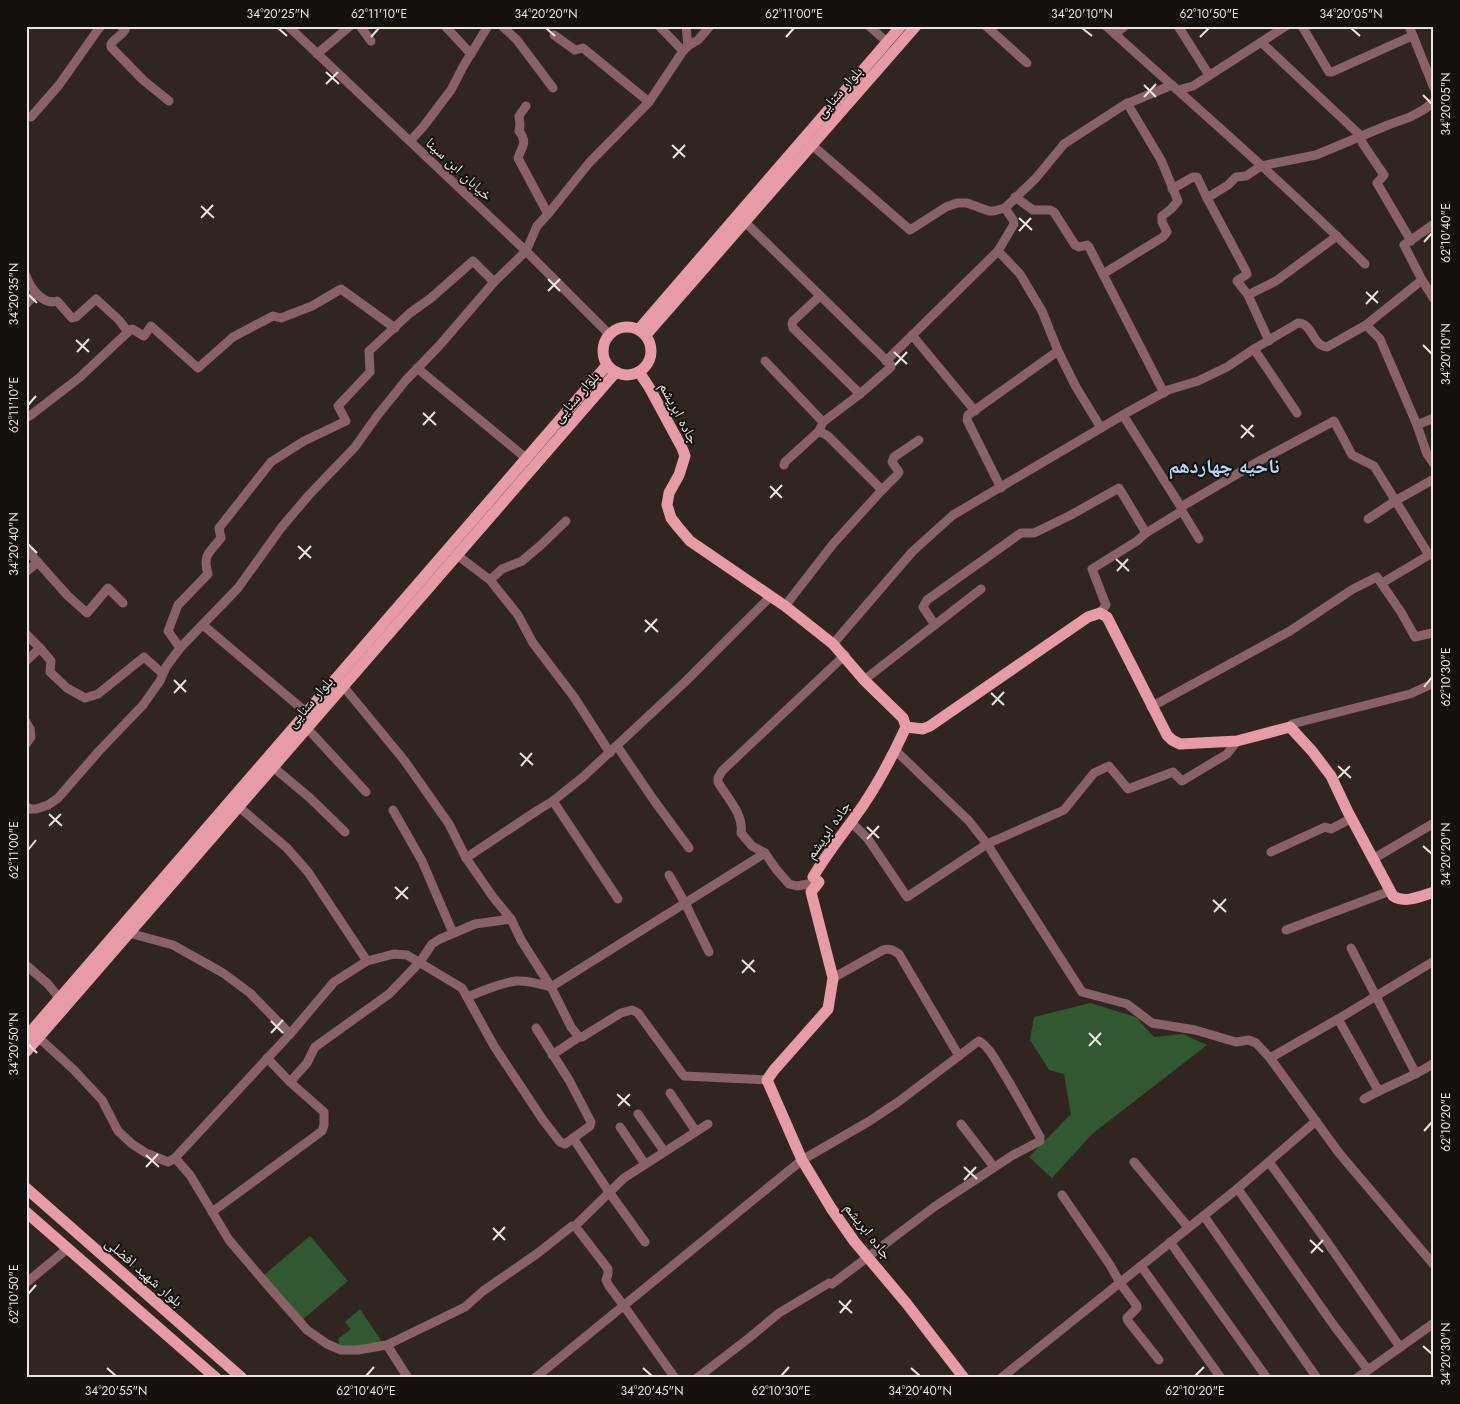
<svg xmlns="http://www.w3.org/2000/svg" width="1460" height="1404" viewBox="0 0 1460 1404" font-family="Jost,'Noto Naskh Arabic',sans-serif">
<rect width="100%" height="100%" fill="#30261f"/>
<g fill="#325832">
<path d="M1090,1003L1136,1017L1154,1037L1183,1034L1207,1045L1092,1134L1052,1178L1029,1157L1071,1114L1064,1074L1049,1070L1030,1040L1034,1017Z"/>
<path d="M310,1236L348,1281L301,1321L263,1276Z"/>
<path d="M360,1309L382,1342L358,1347H340L338,1339L351,1329L345,1322Z"/>
</g>
<g fill="none" stroke-linecap="round" stroke-linejoin="round">
<g stroke="#886267" stroke-width="9">
<path d="M121,26L125,30C122,35 114,39 111,44V47L143,80L169,101"/>
<path d="M288,26L526,251L609,334"/>
<path d="M360,26L371,41"/>
<path d="M445,26L471,54"/>
<path d="M502,26L517,40L553,88"/>
<path d="M659,26L683,51"/>
<path d="M869,26L887,42"/>
<path d="M986,26L1027,63"/>
<path d="M1106,26C1193,105 1282,181 1365,264"/>
<path d="M1178,26L1209,75"/>
<path d="M1302,26L1329,72H1332L1412,36"/>
<path d="M1409,26L1434,88"/>
<path d="M1115,34L1125,26"/>
<path d="M554,35L575,50L583,48L649,102"/>
<path d="M1261,42L1362,137L1361,139L1363,144L1384,175L1377,183L1411,241"/>
<path d="M688,46L698,40L710,26"/>
<path d="M317,54L350,26"/>
<path d="M1178,90L1193,86L1286,26"/>
<path d="M526,106L519,116L520,125L519,131C528,143 522,146 518,158L548,214"/>
<path d="M31,117L59,85L97,31L101,26"/>
<path d="M410,141L423,127L451,90L464,65L488,26"/>
<path d="M812,145L910,230L946,207L957,203H967L989,211H994L1005,208L1036,178L1064,144L1124,105L1172,85"/>
<path d="M1172,189L1193,177H1197L1207,198L1246,271L1247,274L1237,281L1248,295L1269,341"/>
<path d="M1015,197L1033,210H1050L1054,212L1075,245L1079,247L1087,245L1089,247L1164,393"/>
<path d="M1207,198L1228,185L1236,177L1246,176L1261,166L1316,155L1388,125L1410,117L1423,110L1434,102"/>
<path d="M745,222L891,365V367L860,394L823,422L819,431L828,436L882,490L833,544L785,606"/>
<path d="M998,251L1020,274L1042,311L1058,351L1076,387L1101,428"/>
<path d="M1103,274L1163,237L1167,232L1162,222V216L1171,209L1178,201L1161,160L1127,103"/>
<path d="M26,276C30,287 43,306 57,301L72,318L76,317L96,299L119,320L128,332"/>
<path d="M1422,280L1434,299"/>
<path d="M1248,295L1276,281L1337,236"/>
<path d="M820,296L793,321L792,324L793,328L860,394"/>
<path d="M26,304L36,294"/>
<path d="M1366,325L1380,339L1417,425L1427,454L1434,464"/>
<path d="M912,335L975,411"/>
<path d="M1254,349L1297,413"/>
<path d="M765,361L823,422"/>
<path d="M886,361L998,251L1014,224L1013,220L1005,208"/>
<path d="M417,368L527,459"/>
<path d="M1123,415L1181,507L1182,511L1199,539"/>
<path d="M26,418L31,415L79,378L128,332L132,329L144,336L151,326L198,368L233,337L273,316L281,318L312,306L341,289L395,328"/>
<path d="M1417,425L1434,418"/>
<path d="M784,465L785,462L819,431"/>
<path d="M1001,488L967,420L968,415L1058,351"/>
<path d="M882,490L897,475L899,472L892,462L894,457L919,440"/>
<path d="M1181,507L1261,460L1334,421L1352,455L1374,466L1429,555L1382,583"/>
<path d="M1368,519L1395,501L1434,479"/>
<path d="M26,549L68,596L87,613L108,588L123,603"/>
<path d="M453,552L490,580L518,615L533,643L574,697L610,753"/>
<path d="M26,572L38,562"/>
<path d="M490,580L502,569L522,561L541,545L566,521"/>
<path d="M1100,613L1106,605L1092,569L1137,541L1146,533L1182,511"/>
<path d="M203,625L307,713"/>
<path d="M935,625L923,607L927,600L1021,533H1034L1069,516L1119,488L1146,533"/>
<path d="M26,634L40,648L26,661"/>
<path d="M833,644L912,552L953,515L1128,412L1168,390L1198,381L1227,367L1254,349L1298,323C1313,323 1312,346 1327,347L1366,325L1422,280L1404,245L1434,224"/>
<path d="M40,648L51,661L50,672L67,688L85,698L98,694L144,657L162,673"/>
<path d="M180,648L168,631L178,605L208,574C202,555 210,552 221,538L219,528L271,462L304,441L346,421L338,406L370,372L369,351L410,313L431,298L473,261L494,282"/>
<path d="M864,680L981,589"/>
<path d="M343,686L404,760L449,824L466,858L493,897L511,919L521,940L551,987L571,1027L579,1037H582L621,1013L632,1010L638,1013L684,1076L767,1080"/>
<path d="M1151,707L1290,631L1353,589L1377,577L1401,612L1415,637L1432,633"/>
<path d="M26,722L30,729L31,737L26,744"/>
<path d="M1290,727L1292,724L1410,694L1434,683"/>
<path d="M307,728L366,792"/>
<path d="M617,746L653,799L689,848"/>
<path d="M895,750L969,821L987,844L1082,992L1127,1004L1152,1023L1195,1030L1236,1042L1249,1040L1256,1043L1270,1058L1338,1019L1434,961"/>
<path d="M273,767L310,798L345,832"/>
<path d="M553,801L618,899"/>
<path d="M26,806L30,809H36L48,805L58,798L99,751L143,705L160,681L166,667L180,648L238,588L281,528L309,495L355,447L377,416L406,380L439,346L494,282L526,251L537,226L548,214L589,163L649,102L683,51L688,46L686,26"/>
<path d="M239,807L287,848L308,872L367,961"/>
<path d="M393,810L422,861L453,933"/>
<path d="M851,822L868,839L907,897L987,844L1064,810L1094,773L1109,766L1128,789L1173,772L1182,781L1227,754L1237,741"/>
<path d="M1271,852L1325,827L1331,829L1352,818"/>
<path d="M466,858L538,810L553,801L583,777L686,681L770,597"/>
<path d="M1373,859L1434,823"/>
<path d="M669,875L685,903L709,952"/>
<path d="M819,882L797,886L789,884L776,869L765,853L752,846L741,833C744,814 727,798 718,782V778L722,771L845,655"/>
<path d="M1286,930L1390,891"/>
<path d="M129,933L173,945L223,973L250,993L290,1034"/>
<path d="M1351,948L1416,1074"/>
<path d="M26,965L48,984L60,999"/>
<path d="M833,978L883,950C890,948 893,950 899,954L959,1056"/>
<path d="M467,997C483,991 499,983 516,981C528,980 539,984 551,987L765,853"/>
<path d="M1338,1019L1378,1090"/>
<path d="M38,1037L74,1070L102,1100L118,1131L132,1144L146,1153L168,1162L175,1158L290,1034L334,982L367,961L394,954L407,955L462,988L494,1046L543,1120L560,1142L565,1144L590,1126L591,1122L569,1080L536,1028"/>
<path d="M552,1055L579,1037"/>
<path d="M1270,1058L1339,1153L1434,1265"/>
<path d="M290,1082L307,1063L315,1047L389,994L420,962L432,944L440,939L475,924L511,919"/>
<path d="M670,1093L695,1130"/>
<path d="M1364,1099C1386,1086 1412,1078 1434,1063"/>
<path d="M638,1114L664,1151"/>
<path d="M961,1124L994,1167"/>
<path d="M620,1127L645,1164"/>
<path d="M573,1138L609,1192L645,1242"/>
<path d="M175,1158L190,1175L229,1240L263,1280L307,1330L327,1344L341,1350H358L387,1345L465,1307L483,1291L538,1253L572,1226H575L624,1178L708,1124"/>
<path d="M1134,1162L1188,1227"/>
<path d="M1269,1162L1325,1239L1400,1347"/>
<path d="M1237,1189L1240,1192L1335,1327L1368,1370"/>
<path d="M1062,1195L1110,1265L1120,1283L1137,1306V1308L1127,1318L1128,1321L1159,1360"/>
<path d="M212,1212L322,1131L324,1125V1112L290,1082L267,1058"/>
<path d="M1204,1216L1317,1378"/>
<path d="M575,1226L608,1269V1274L606,1280L609,1286L624,1306L675,1378"/>
<path d="M1170,1242L1267,1378"/>
<path d="M1141,1266L1221,1378"/>
<path d="M26,1283L67,1249"/>
<path d="M387,1345L408,1378"/>
<path d="M535,1378L802,1160L868,1122L898,1102L976,1043L979,1041C989,1047 995,1059 1001,1069C1015,1091 1027,1114 1040,1137V1141L1013,1155L934,1207L832,1284L829,1283L779,1313L749,1338L697,1378"/>
<path d="M1001,1378L1237,1189L1316,1121"/>
<path d="M1357,1378L1434,1323"/>
</g>
<g stroke="#e79ba6" stroke-width="11">
<circle cx="627" cy="351" r="24"/>
<path d="M639,329L901,26"/>
<path d="M646,335L916,26"/>
<path d="M639,372L649,387L682,448L685,456L679,475L669,493L667,505L671,518L678,527L690,541L785,606L833,644L864,680L903,718L906,727C894,753 880,780 864,804C847,829 828,851 813,877L819,882L811,892L833,978L828,1009L774,1070L767,1080L802,1160L831,1208L854,1241L907,1304L964,1378"/>
<path d="M906,727L923,729L930,726L1088,617L1100,613L1107,617L1167,735L1172,740L1180,744L1237,741L1290,727L1312,751L1331,776L1348,812L1393,896C1405,904 1421,896 1434,892"/>
<path d="M26,1037L607,365"/>
<path d="M26,1052L616,372"/>
<path d="M26,1188L242,1378"/>
<path d="M26,1212L216,1378"/>
</g>
</g>
<path fill="none" stroke="#ebe5e0" stroke-width="2" d="M278,28L287,36M546,28L555,36M1082,28L1092,36M1351,28L1360,36M371,37L379,28M786,37L794,28M1200,37L1209,28M326,72L339,84M326,84L338,72M1144,85L1156,97M1423,95L1432,104M1144,97L1156,84M672,145L685,157M673,158L685,145M201,206L214,218M201,218L213,205M1019,218L1032,230M1019,231L1031,218M1424,242L1432,233M548,279L560,291M548,291L560,279M1366,292L1378,303M28,294L37,303M1366,304L1378,291M76,340L89,352M1423,345L1432,354M77,352L89,339M894,352L907,364M895,365L907,352M28,405L36,396M423,413L436,425M423,425L435,412M1241,425L1254,437M1241,438L1253,425M770,486L782,498M770,498L782,485M28,544L37,553M298,546L311,558M299,559L311,546M1116,559L1129,571M1117,571L1128,559M645,620L658,632M645,632L657,619M174,680L186,692M1424,687L1432,677M174,693L186,680M991,693L1004,705M992,705L1004,692M520,753L533,765M521,766L532,753M1338,766L1351,778M1338,778L1350,766M49,814L62,826M49,826L61,814M867,827L879,838M867,839L879,826M1423,846L1432,854M28,850L36,840M395,887L408,899M396,899L408,887M1213,900L1226,912M1214,912L1226,899M742,960L755,972M742,973L754,960M271,1021L283,1033M271,1033L283,1020M1089,1033L1101,1045M28,1044L37,1053M1089,1046L1101,1033M617,1094L630,1106M618,1106L630,1094M1424,1131L1432,1122M146,1155L159,1167M146,1167L158,1154M964,1167L977,1179M964,1180L976,1167M493,1228L505,1240M493,1240L505,1227M1310,1240L1323,1252M1311,1253L1323,1240M28,1294L36,1285M839,1301L852,1313M840,1313L851,1300M1423,1346L1432,1354M107,1368L116,1376M643,1368L652,1376M911,1368L920,1376M366,1376L374,1367M781,1376L789,1367M1195,1376L1204,1367"/>
<g text-anchor="middle" dominant-baseline="central" stroke-width="4" stroke-linejoin="round" paint-order="stroke">
<g font-size="15" fill="#ebe5e0" stroke="#14100d">
<text transform="translate(839 92) rotate(-49)">بلوار سنایی</text>
<text transform="translate(459 169) rotate(43)">خیابان ابن سینا</text>
<text transform="translate(576 397) rotate(-49)">بلوار سنایی</text>
<text transform="translate(679 413) rotate(62)">جاده ابریشم</text>
<text transform="translate(310 702) rotate(-49)">بلوار سنایی</text>
<text transform="translate(828 830) rotate(-55)">جاده ابریشم</text>
<text transform="translate(868 1231) rotate(52)">جاده ابریشم</text>
<text transform="translate(144 1272) rotate(41)">بلوار شهید افضلی</text>
</g>
<g font-size="20" font-weight="bold" fill="#b0daf7" stroke="#14100d">
<text x="1224" y="466">ناحیه چهاردهم</text>
</g>
</g>
<rect width="1460" height="1404" fill="none" stroke="#14100d" stroke-width="55"/>
<rect x="28" y="28" width="1404" height="1348" fill="none" stroke="#ebe5e0" stroke-width="2"/>
<g font-size="12" text-anchor="middle" fill="#ebe5e0">
<text x="278" y="18">34°20'25"N</text>
<text x="379" y="18">62°11'10"E</text>
<text x="546" y="18">34°20'20"N</text>
<text x="794" y="18">62°11'00"E</text>
<text x="1082" y="18">34°20'10"N</text>
<text x="1209" y="18">62°10'50"E</text>
<text x="1351" y="18">34°20'05"N</text>
<text transform="translate(1446 104) rotate(-90)" y="4">34°20'05"N</text>
<text transform="translate(1446 233) rotate(-90)" y="4">62°10'40"E</text>
<text transform="translate(14 294) rotate(-90)" y="4">34°20'35"N</text>
<text transform="translate(1446 354) rotate(-90)" y="4">34°20'10"N</text>
<text transform="translate(14 405) rotate(-90)" y="4">62°11'10"E</text>
<text transform="translate(14 544) rotate(-90)" y="4">34°20'40"N</text>
<text transform="translate(1446 677) rotate(-90)" y="4">62°10'30"E</text>
<text transform="translate(14 850) rotate(-90)" y="4">62°11'00"E</text>
<text transform="translate(1446 854) rotate(-90)" y="4">34°20'20"N</text>
<text transform="translate(14 1044) rotate(-90)" y="4">34°20'50"N</text>
<text transform="translate(1446 1122) rotate(-90)" y="4">62°10'20"E</text>
<text transform="translate(14 1294) rotate(-90)" y="4">62°10'50"E</text>
<text transform="translate(1446 1354) rotate(-90)" y="4">34°20'30"N</text>
<text x="116" y="1395">34°20'55"N</text>
<text x="366" y="1395">62°10'40"E</text>
<text x="652" y="1395">34°20'45"N</text>
<text x="781" y="1395">62°10'30"E</text>
<text x="920" y="1395">34°20'40"N</text>
<text x="1195" y="1395">62°10'20"E</text>
</g>
</svg>
